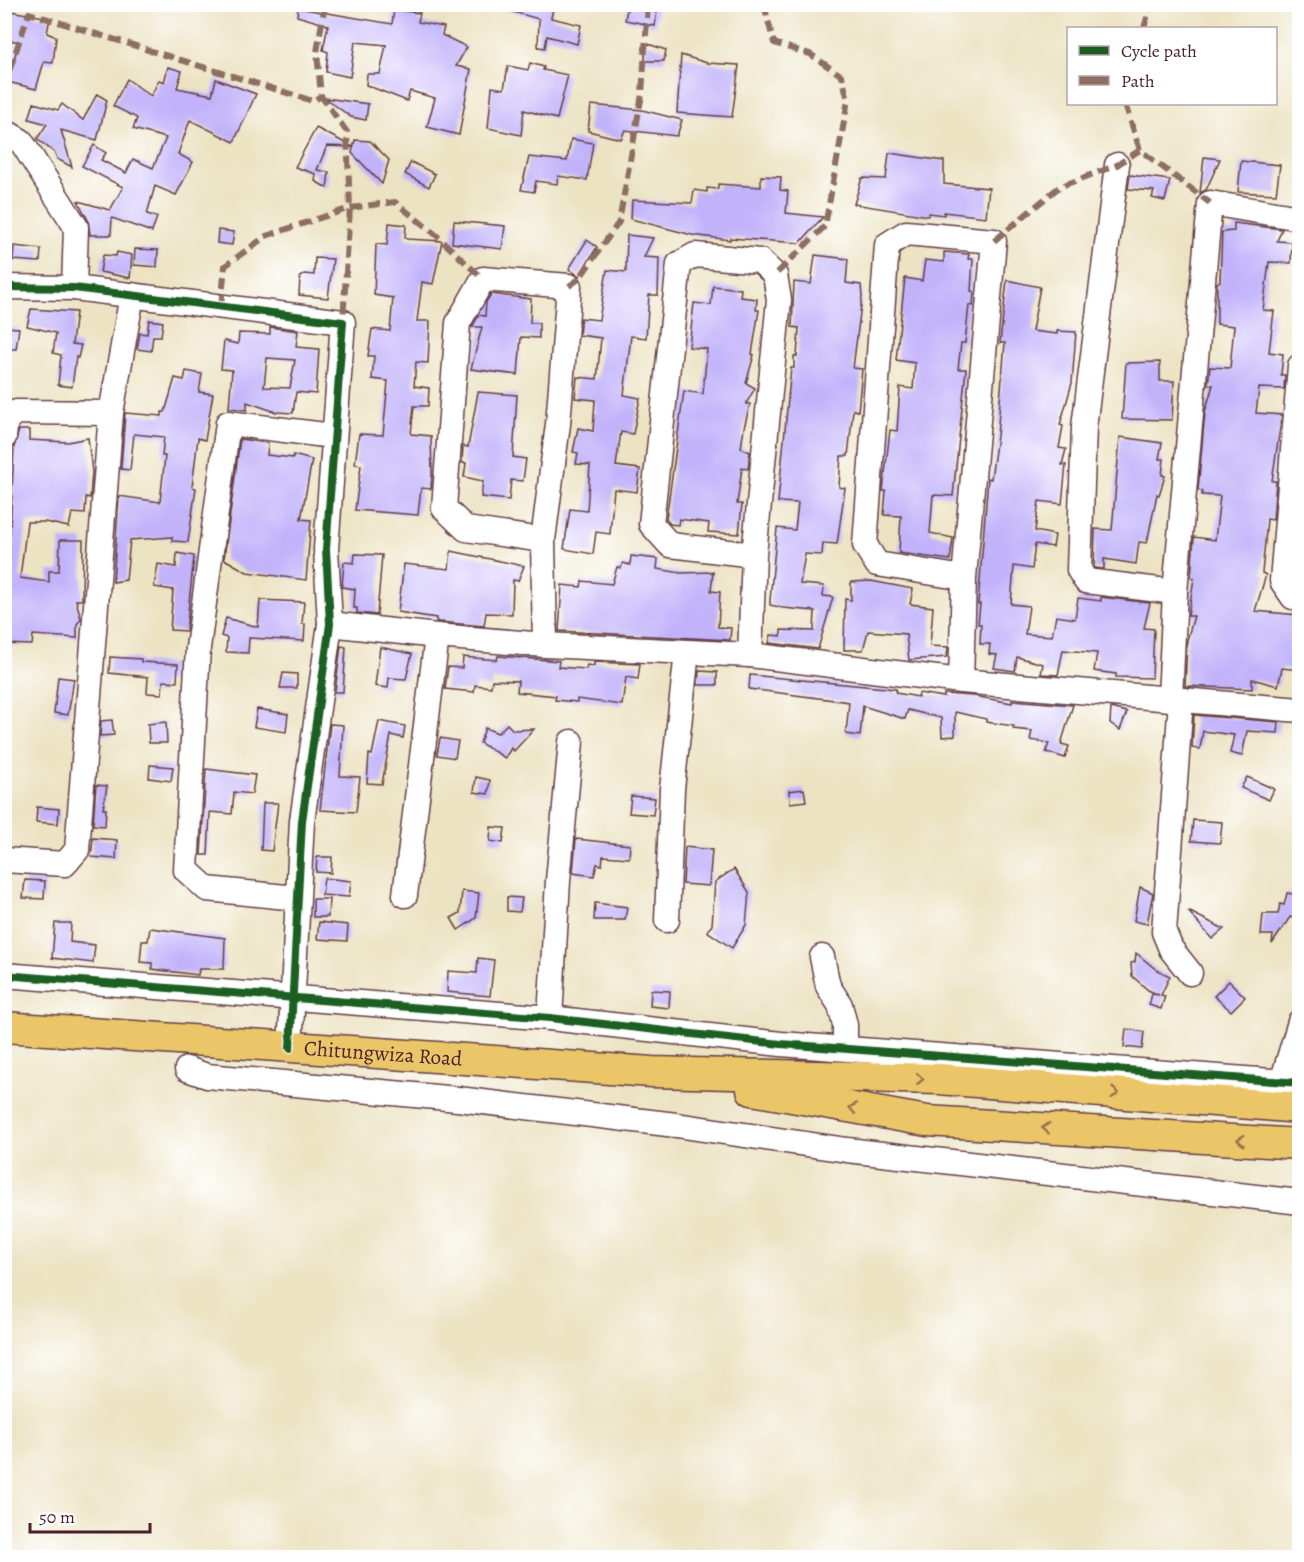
<svg xmlns="http://www.w3.org/2000/svg" width="1304" height="1562" viewBox="0 0 1304 1562" font-family="Alegreya,serif">
<rect width="100%" height="100%" fill="#fff"/>
<filter id="ink" filterUnits="userSpaceOnUse"><feTurbulence type="fractalNoise" baseFrequency=".0167" numOctaves="2"/><feDisplacementMap in="SourceGraphic" scale="12" xChannelSelector="R" yChannelSelector="G"/><feConvolveMatrix kernelMatrix="1 2 1 2 8 2 1 2 1" color-interpolation-filters="sRGB"/></filter>
<filter id="wash" filterUnits="userSpaceOnUse"><feTurbulence type="fractalNoise" baseFrequency=".008" numOctaves="4" result="noise"/><feDisplacementMap in="SourceGraphic" scale="24" xChannelSelector="R" yChannelSelector="G"/><feGaussianBlur stdDeviation="1.35" result="paint"/><feColorMatrix in="noise" values="0 0 0 0 0 0 0 0 0 0 0 0 0 0 0 0 0 1.4 0 .05"/><feComposite in="paint" operator="in"/></filter>
<g filter="url(#wash)">
<rect width="100%" height="100%" fill="#ece3c3"/>
<g id="blocks">
<g fill="#c1b2fa" fill-rule="evenodd">
<path d="M502,4H554L551,18L581,25L577,44L547,36L545,48L538,47L539,19L502,9Z"/>
<path d="M628,4H658L655,26L625,20Z"/>
<path d="M298,8L392,24L394,10L420,13L418,22L444,27L442,35L467,47L456,66L471,69L459,135L427,127L435,98L410,91L407,101L366,85L367,74H380L386,45L355,42L350,77L326,72L328,52L323,50L328,25L297,16Z"/>
<path d="M10,11L50,18L47,33L56,37L53,63L44,62L36,89L8,82L19,41H7Z"/>
<path d="M645,43L666,50L664,61H645Z"/>
<path d="M681,55L707,63L739,65L732,117L677,113Z"/>
<path d="M530,63L544,67L543,70L568,75L557,119L524,110L521,135L488,128L492,87L504,89L508,66L528,70Z"/>
<path d="M168,67L182,71L177,88L212,95L216,79L256,94L234,142L190,120L178,154L193,162L176,195L155,186L147,214L157,217L152,232L112,218L111,235H90L88,220L78,201L110,210L123,187L82,166L94,145L106,153L101,160L126,173L133,159L153,168L166,138L133,129L137,118L113,106L127,79L151,96L159,80L164,82Z"/>
<path d="M97,94L107,100L97,140L61,130L72,167L57,159L55,153L37,139L47,124L29,119L34,103L58,110L62,104L83,120Z"/>
<path d="M325,98L368,104L366,120L351,117Z"/>
<path d="M591,105L642,110L682,120L677,136L625,130L621,139L588,131Z"/>
<path d="M316,128L353,147L327,146L317,170L329,172L327,188L315,181L316,174L295,167Z"/>
<path d="M571,139L593,143L587,180L558,176L557,184L536,181L534,192L521,190L529,157L567,161Z"/>
<path d="M355,140L370,141L389,160L382,184L352,153Z"/>
<path d="M889,153L944,161V184L989,188L986,217L944,212V215L929,213L928,216L854,204L862,178L886,179Z"/>
<path d="M1204,157L1220,159L1206,190L1200,193Z"/>
<path d="M1241,161L1280,165L1276,194L1238,192Z"/>
<path d="M411,162L435,174L429,187L405,174Z"/>
<path d="M1130,175L1170,180L1165,201L1152,198L1154,191L1128,189Z"/>
<path d="M761,176L781,177L780,190L788,191L786,213L823,217L800,243L730,238V240L692,235L631,219L632,200L692,203L694,190L707,192V188L718,189V184L761,187Z"/>
<path d="M454,221L505,226L502,249L452,243Z"/>
<path d="M389,223L406,225L405,238L407,239L442,241L433,284L422,282L417,321H430L428,363L416,362L414,386L429,388L428,406H414L411,434L431,436L432,474L431,489L421,488L418,515L355,510L361,465L355,464L359,434L383,435L388,381L372,379L374,356H368L372,329L390,331L393,298L374,295L376,244L387,245Z"/>
<path d="M1234,223L1282,229L1277,241L1292,242L1291,263L1269,262L1263,310L1274,311L1269,352L1283,354L1281,375H1285L1284,389L1259,388L1256,413L1282,415L1272,481H1276L1273,520L1267,519L1265,542L1262,573L1266,575L1255,611L1299,615V670L1282,668L1278,686L1252,679V689L1185,686L1187,640L1194,616H1188L1194,578L1191,577L1194,537L1215,540L1220,496L1202,495V491L1198,490L1205,412L1213,385H1208L1210,367L1230,368L1234,326L1217,324V283L1220,281L1222,232L1234,231Z"/>
<path d="M218,230L234,232L232,245L217,243Z"/>
<path d="M627,235L653,238L644,257L659,258L658,295H649L646,338L631,336L624,395L640,398L633,434L621,432L616,466L640,469L637,492L614,489L610,534L596,532L593,554L564,549L570,509L587,511L590,465L576,464L578,453L573,452L578,428L593,431L595,400L575,398L577,377L597,379L601,338L579,335L581,318L599,320L607,270L626,272Z"/>
<path d="M587,240L597,247L579,276L569,269Z"/>
<path d="M14,246L41,249L40,262L13,260Z"/>
<path d="M135,249L158,250L157,267L134,265Z"/>
<path d="M117,252L132,255L130,278L100,272L103,255L116,256Z"/>
<path d="M944,252L969,254L968,259H973L971,291L974,292L973,306L969,305L965,343H961L958,369H966L953,496L933,495L930,533L953,538L950,560L899,553L901,516L884,515L886,491H883L890,430L897,431L900,387L913,389L915,363L896,360L905,278L922,281L925,260L944,262Z"/>
<path d="M815,255L848,259L846,283L861,285L862,297L853,368L862,369L858,411L853,410L848,456H841L839,487L845,488L837,544L823,543L822,555L805,554L800,584L824,586L823,596L833,597L818,649L769,643L771,635L781,636V630L814,631L815,611L783,608L770,605V600L777,528L795,530L798,503L778,502L791,368H794V356H797L799,328L792,327L794,282L811,284Z"/>
<path d="M315,258L333,259L328,298L299,295L300,277L304,274L314,275Z"/>
<path d="M1007,280L1040,287L1032,331L1057,334V331L1076,332L1072,383L1060,425L1063,426L1059,448L1066,449L1062,465H1066L1062,504L1039,501L1035,531L1055,535L1053,547L1035,544L1032,569L1014,566L1011,604L1029,606L1025,634L1052,636L1056,616L1075,619L1078,598L1101,601V597L1150,603L1144,628L1154,629L1152,678L1116,677V674L1094,671L1097,653L1063,650L1058,675L1041,674L1043,664L1017,657L1015,671L994,668L997,655L989,654L990,644H980L981,624H978L980,604H978L988,478L991,479L997,436L1005,343H1000Z"/>
<path d="M713,286L741,289L740,297L757,299L756,310H759L752,354L754,355L746,383L755,388L746,404H750L744,428L741,448L750,452L748,469L742,468L737,504H742L739,534L708,532L709,523L679,519L678,525L670,524L666,519L684,391L703,394L707,349L689,347L694,303L711,305Z"/>
<path d="M491,294L531,299L530,323H539V338L521,337L518,375L471,369L482,327H472L479,315L485,316L486,302Z"/>
<path d="M31,309L76,312L72,344L81,345L78,358L76,357L72,387L58,385L61,355L53,353L56,333L27,326Z"/>
<path d="M149,320L163,322L161,336H153L151,351L137,349L140,333L147,334Z"/>
<path d="M4,327L19,328L16,349H4Z"/>
<path d="M270,327L298,331L296,347L319,349L316,394L296,392L293,413L276,412L247,402V410L229,408L232,370L221,369L224,341L238,344L239,333L270,334ZM267,358L295,360L290,388L264,387Z"/>
<path d="M1160,362V381H1174L1172,420L1122,419L1126,363Z"/>
<path d="M186,371L202,374L199,392L213,394L205,440L198,438L192,487L196,488L188,542L172,541V537L130,540L126,580L113,582L119,496L160,502L165,456H162L164,437L134,434L130,470L121,469L125,413L162,416V412H165L175,378L184,380Z"/>
<path d="M478,392L517,395L513,457L526,459L523,481L511,480L509,500L481,497L483,481L464,477L466,463H462L463,446L468,447Z"/>
<path d="M19,430H29V440L68,442L88,438L92,472L90,498L86,497L85,514L72,513L69,527L45,522H27L20,578L49,582V571H59L60,540H83L82,597V600H76L81,619L77,624V638L33,635L32,645L4,644V533H10L14,447Z"/>
<path d="M1120,437L1162,443L1159,459H1164L1162,475L1165,476L1159,495L1157,494L1147,543L1139,542L1136,564L1104,559V569L1094,568L1095,529L1112,530Z"/>
<path d="M240,439L268,443L267,455L293,458V455L312,460L301,519L311,520L306,580L247,572L224,559Z"/>
<path d="M451,551L524,566L518,581L513,580L512,614L486,613L484,626L439,622L436,621V618L398,612L404,564L449,569Z"/>
<path d="M177,553L194,556L186,631L170,630L173,590L154,587L158,564L176,567Z"/>
<path d="M355,554L382,555L377,615L357,613V608H354L355,589L342,587L344,562L354,563Z"/>
<path d="M631,556L658,559L657,569L681,573L713,572L711,591L720,592L718,627L731,628L730,640L559,631L562,585L581,587L582,581L612,584L617,567L621,568L623,563L630,565Z"/>
<path d="M871,581L913,589L910,604L933,607L930,646L948,647L947,657L909,660L906,634L868,631L863,650H844L845,599L851,600V582Z"/>
<path d="M260,600L304,602L302,624H305L304,641L249,638L248,653L226,652L227,638L221,636L226,618L258,627Z"/>
<path d="M341,646L346,647L343,692H335Z"/>
<path d="M380,647L412,654L406,679L389,678L388,688L375,686Z"/>
<path d="M498,656L559,661L558,667L586,669L587,665L594,666V662L640,664L638,679L626,677L622,705L577,699V702L555,700L556,696L517,692L518,681L492,680L491,687L475,685L474,692L445,689L448,667L462,668L463,657L497,660Z"/>
<path d="M110,657L141,659V662L178,664L177,682L163,681L162,694L147,693L148,677L109,673Z"/>
<path d="M699,671L717,672V685H698Z"/>
<path d="M283,673L297,674V688H280Z"/>
<path d="M750,675L896,689V693L918,697L919,693L944,697V694L974,696L1012,703V700L1073,705L1061,744L1069,746L1065,758L1046,752L1049,743L1030,740L1032,731L1013,729L1014,726L986,722V719L955,712V736L942,737L941,718L908,710L905,719L863,706L860,736L846,734L849,702L749,689Z"/>
<path d="M58,677L74,679L68,715L54,713Z"/>
<path d="M1111,708L1127,712L1120,730L1110,723Z"/>
<path d="M257,709L288,714L286,732L254,727Z"/>
<path d="M1194,715L1279,722L1278,733L1247,731L1242,756L1230,753L1234,735L1203,731L1200,749L1192,748Z"/>
<path d="M112,720L114,735L100,736L101,721Z"/>
<path d="M379,721L405,726L403,738L391,735L382,784L367,783L369,754L372,755Z"/>
<path d="M166,722L167,743H149L148,724Z"/>
<path d="M330,724L343,725L340,776L360,777L356,812L320,810Z"/>
<path d="M507,724L513,730L534,729L514,751L511,748L505,758L480,743L485,728L498,733Z"/>
<path d="M440,738L458,741L455,758L437,755Z"/>
<path d="M150,765L173,767L171,781L149,778Z"/>
<path d="M206,769L255,775L252,794L234,792L232,814L210,812L208,855H201Z"/>
<path d="M476,777L490,780L488,794L474,792Z"/>
<path d="M1247,777L1274,789L1269,800L1241,788Z"/>
<path d="M96,785L107,786L103,809H106L105,826L93,825Z"/>
<path d="M804,789L806,801L790,803L789,791Z"/>
<path d="M631,796L655,798L653,815L629,813Z"/>
<path d="M263,803H278L272,851L261,850Z"/>
<path d="M37,807L59,809L58,824L36,822Z"/>
<path d="M1193,820L1222,822L1220,843L1191,841Z"/>
<path d="M491,827L505,828L503,843L490,841Z"/>
<path d="M93,838L117,840L116,859L91,857Z"/>
<path d="M576,839L630,845L629,858L603,856L602,865L597,864L594,876L573,873Z"/>
<path d="M685,847L712,850L709,886L683,884Z"/>
<path d="M317,857H332L331,873L316,872Z"/>
<path d="M734,869L749,892L746,925L732,948L707,931L712,925L715,882Z"/>
<path d="M324,878L351,881L349,897L322,895Z"/>
<path d="M25,880L45,881L44,899L23,898Z"/>
<path d="M1140,887L1153,893L1147,924L1134,921Z"/>
<path d="M462,891L479,893L476,918L458,930L451,918L460,913Z"/>
<path d="M1287,893L1299,895L1294,918L1290,917L1272,944L1273,935H1261L1263,914H1278L1280,904L1284,905Z"/>
<path d="M507,897L522,898L520,912L507,911Z"/>
<path d="M313,899H329L328,917H313Z"/>
<path d="M595,903L627,907L625,920H594Z"/>
<path d="M1188,911L1224,929L1212,939Z"/>
<path d="M319,922L348,925L347,941L317,939Z"/>
<path d="M55,923H71L70,942L95,945L93,963L52,958Z"/>
<path d="M150,928L225,938L224,969H199L198,975L152,969V963L140,962L142,941H148Z"/>
<path d="M1136,953L1157,970L1170,976L1161,995L1165,996L1161,1009L1149,1005L1152,994L1159,995L1148,990L1132,976L1131,963L1135,962Z"/>
<path d="M478,958L494,960L490,996L447,992L448,971L477,973Z"/>
<path d="M1229,981L1245,997L1231,1011L1214,996Z"/>
<path d="M651,990L670,991L669,1008L650,1006Z"/>
<path d="M1126,1029L1144,1032L1142,1049L1124,1047Z"/>
</g>
</g>
</g>
<g filter="url(#ink)">
<use href="#blocks" fill-opacity="0" stroke="#623c42" stroke-width="1.5"/>
<g fill="none" stroke-linecap="round" stroke-linejoin="round">
<defs>
<g id="minor">
<path d="M4,131L21,141L76,227L74,288"/>
<path d="M1117,165L1084,427L1079,570L1086,581L1175,592"/>
<path d="M4,287L74,288L343,322L326,549L330,624L302,821L290,1048"/>
<path d="M1300,366L1282,581L1293,597L1300,598"/>
<path d="M4,437L6,420L16,412L111,413"/>
<path d="M543,540L466,529L444,508L458,323L483,279L569,286L558,424L543,540L545,645"/>
<path d="M330,624L437,636L545,645L750,655L961,681L1300,710"/>
<path d="M750,655L754,555L779,300L775,275L760,261L695,255L679,264L651,524L670,545L754,555"/>
<path d="M961,681L964,578L994,241L906,233L887,245L865,545L877,564L964,578"/>
<path d="M1170,699L1175,592L1210,203L1300,218"/>
<path d="M1181,700L1164,932L1171,949L1190,973"/>
<path d="M4,860L65,864L77,850L111,413L132,295"/>
<path d="M405,895L437,636"/>
<path d="M296,898L207,889L186,870L198,648L228,423L333,436"/>
<path d="M667,920L672,789L687,652"/>
<path d="M822,957L828,986L840,1005L845,1025V1048"/>
<path d="M4,975L550,1018L781,1044L1300,1083"/>
<path d="M550,1018L558,881L571,742"/>
<path d="M187,1069L207,1076L458,1099L676,1125L847,1150L1300,1202"/>
<path d="M1282,1082L1300,1022"/>
</g>
<g id="major">
<path id="s1" d="M4,1027L652,1072L939,1079L1300,1108"/>
<path d="M752,1090L927,1121L1300,1144"/>
</g>
</defs>
<use href="#minor" stroke="#623c42" stroke-width="27"/>
<use href="#major" stroke="#623c42" stroke-width="33"/>
<use href="#minor" stroke="#fff" stroke-width="24"/>
<use href="#major" stroke="#ebc669" stroke-width="30"/>
<g stroke="#8d6e63" stroke-width="6" stroke-dasharray="12 6" stroke-linecap="butt">
<path d="M325,4L317,52L321,96L347,132L350,208L343,322"/>
<path d="M767,4L766,13L774,43L810,54L842,76L848,100L825,226L775,275"/>
<path d="M1144,28L1151,4"/>
<path d="M4,86L29,13L313,101L321,96"/>
<path d="M1125,104L1140,150L1210,203"/>
<path d="M994,241L1059,187L1117,165L1140,150"/>
<path d="M569,286L579,279L619,222L642,94L648,4"/>
<path d="M221,306L225,266L266,236L350,208L395,202L435,234L483,279"/>
</g>
<defs>
<g id="cycleway">
<path d="M4,287L74,288L343,322L326,549L330,624L302,821L290,1048"/>
<path d="M4,975L550,1018L781,1044L1300,1083"/>
</g>
</defs>
<use href="#cycleway" stroke="#fff" stroke-width="11"/>
<use href="#cycleway" stroke="#1b5e20" stroke-width="8"/>
</g>
<defs><path id="oneway-chevron" d="M-2-3.5L2.5 0L-2 3.5" fill="none" stroke-width="1.6" stroke-linecap="round" stroke-linejoin="round" transform="scale(1.5)"/></defs>
<g stroke="#9a724a">
<use href="#oneway-chevron" transform="translate(920 1079) rotate(1)"/>
<use href="#oneway-chevron" transform="translate(1115 1093) rotate(5)"/>
<use href="#oneway-chevron" transform="translate(853 1108) rotate(-170)"/>
<use href="#oneway-chevron" transform="translate(1046 1128) rotate(-176)"/>
<use href="#oneway-chevron" transform="translate(1241 1140) rotate(-176)"/>
</g>
</g>
<g text-anchor="middle" dominant-baseline="central" stroke-width="5" stroke-linejoin="round" paint-order="stroke">
<g font-size="21" fill="#4a1f2b" stroke="#fff">
<text stroke="none"><textPath href="#s1" startOffset="380">Chitungwiza Road</textPath></text>
</g>
</g>
<rect width="1304" height="1562" fill="none" stroke="#fff" stroke-width="24"/>
<rect x="1067" y="27" width="210" height="78" fill="#ffffff" stroke="#b7a5aa" stroke-width="1.5"/>
<rect x="1079" y="46" width="30" height="9" fill="#1b5e20" stroke="#b7a5aa" stroke-width="1.5"/>
<text x="1121" y="57" font-size="18" fill="#4a1f2b">Cycle path</text>
<rect x="1079" y="76" width="30" height="9" fill="#8d6e63" stroke="#b7a5aa" stroke-width="1.5"/>
<text x="1121" y="87" font-size="18" fill="#4a1f2b">Path</text>
<path d="M30 1523v9h120v-9" fill="none" stroke="#4a1f2b" stroke-width="3"/>
<text x="39" y="1523" font-size="18" fill="#4a1f2b" stroke="#ffffff" stroke-width="4.5" paint-order="stroke">50 m</text>
</svg>
